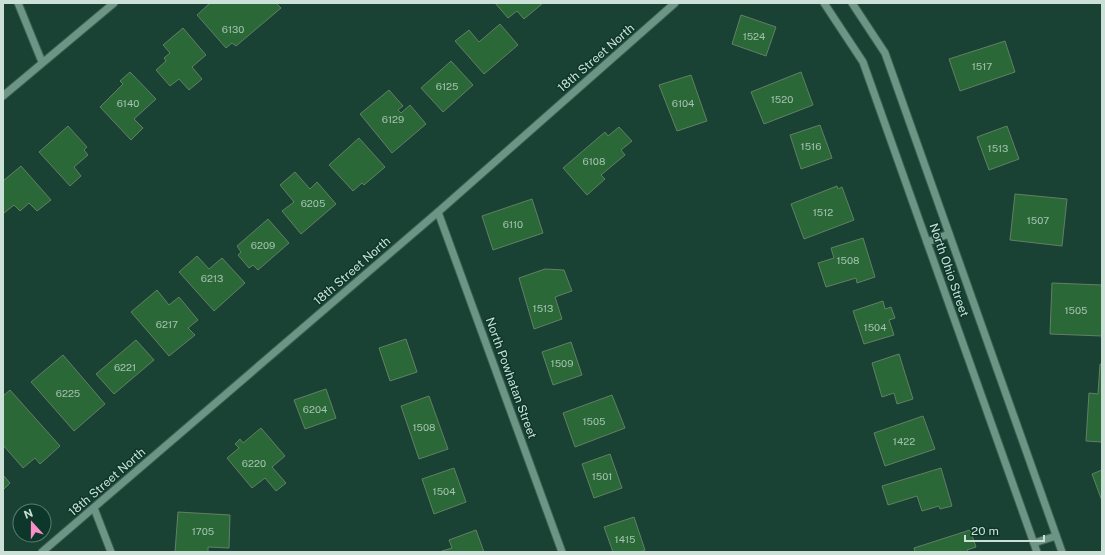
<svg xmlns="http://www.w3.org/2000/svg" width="1105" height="555" viewBox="0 0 1105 555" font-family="'Public Sans',sans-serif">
<rect width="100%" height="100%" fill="#194234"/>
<g fill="#2b6838" stroke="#627f65">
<path d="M210,3H278L277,4L281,8L236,46L232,43L226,48L197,15Z"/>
<path d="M495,3H543L524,19L517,11L508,18Z"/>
<path d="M741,15L776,27L766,56L732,44Z"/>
<path d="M500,24L518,45L484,74L455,41L469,30L479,42Z"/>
<path d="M183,28L206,55L192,67L202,79L189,90L179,79L170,86L156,70L166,61L164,58L170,53L163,45Z"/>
<path d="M1005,41L1015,72L960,91L949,59Z"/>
<path d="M451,61L473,85L443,112L421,88Z"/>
<path d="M130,72L156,99L134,119L143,128L131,140L100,107L123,84L120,81Z"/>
<path d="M801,72L813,105L764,124L751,92Z"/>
<path d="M691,75L707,121L677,131L659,85Z"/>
<path d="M389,90L403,106L398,110L401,113L410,105L426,124L392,153L360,114Z"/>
<path d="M820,125L832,158L801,169L790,135Z"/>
<path d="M68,126L87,147L84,150L88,155L74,167L81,176L70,186L39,152Z"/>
<path d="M1007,126L1019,159L989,170L977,137Z"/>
<path d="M619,127L632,141L621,150L625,155L601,175L605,179L587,195L563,168L605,132L608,136Z"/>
<path d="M359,138L385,167L364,185L362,183L353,191L329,165Z"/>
<path d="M21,166L51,200L37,211L29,203L20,211L14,205L4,213L3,212V181Z"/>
<path d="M295,172L310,189L317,182L336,204L301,234L282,211L294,202L280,185Z"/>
<path d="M837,186L838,189L842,187L854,220L804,239L791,204Z"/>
<path d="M1015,194L1067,199L1062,246L1010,240Z"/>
<path d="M532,199L543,233L493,250L482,216Z"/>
<path d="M268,219L289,243L258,270L253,265L249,268L238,255L241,252L237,246Z"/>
<path d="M863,238L875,277L857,283L856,278L826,287L818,263L834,258L831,248Z"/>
<path d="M197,256L209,269L222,258L245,283L214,311L179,272Z"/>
<path d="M545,269L564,270L572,291L555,297L562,319L534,329L519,278Z"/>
<path d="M1052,283L1102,285V336L1050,334Z"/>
<path d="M157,290L169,305L179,297L198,320L188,328L195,335L169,356L131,312Z"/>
<path d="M883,301L885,309L891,307L895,318L889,320L894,335L864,344L853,311Z"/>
<path d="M406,339L417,372L390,381L379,348Z"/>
<path d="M136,340L154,360L114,394L96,374Z"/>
<path d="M571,342L582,375L553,385L542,352Z"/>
<path d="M899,354L913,399L897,404L894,393L882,397L872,363Z"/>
<path d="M63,355L105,404L74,431L31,382Z"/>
<path d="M1100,364H1102V442L1086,441L1089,393L1098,394Z"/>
<path d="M326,389L336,418L305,429L294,400Z"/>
<path d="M10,390L60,446L40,464L35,458L23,468L3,445V396Z"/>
<path d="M612,395L625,428L575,447L563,413Z"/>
<path d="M429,396L448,449L419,459L401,406Z"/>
<path d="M923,416L935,449L885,466L874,433Z"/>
<path d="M261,428L285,456L272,467L286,483L276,491L265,478L252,488L227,458L239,448L235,444L240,439L243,443Z"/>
<path d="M610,454L622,488L594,498L582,464Z"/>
<path d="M454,468L466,502L434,514L422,479Z"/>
<path d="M941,468L952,506L940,509L939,506L922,511L917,496L888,505L882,486Z"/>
<path d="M1102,470V501L1092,474Z"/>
<path d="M3,475L10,483L3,490Z"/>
<path d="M178,512L230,515L229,548L208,547V552H175Z"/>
<path d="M634,517L645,550L640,552H613L604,527Z"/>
<path d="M476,530L484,552H439L452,548L449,540Z"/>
<path d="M970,530L976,547L967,550L968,552H915L914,548Z"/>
</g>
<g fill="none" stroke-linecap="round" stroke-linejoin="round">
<defs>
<g id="minor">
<path d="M18,3L42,62"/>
<path d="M824,3L863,62L1037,552"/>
<path d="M852,3L885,53L1062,552"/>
<path d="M3,96L114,3"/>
<path d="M438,212L562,552"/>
<path d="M927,242L949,234"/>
<path d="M94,508L111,552"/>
<path d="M1034,543L1056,536"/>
<path d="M42,552L438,212L675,3"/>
</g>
</defs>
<use href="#minor" stroke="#3d5f53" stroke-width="9"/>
<use href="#minor" stroke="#6c9585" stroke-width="7"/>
</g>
<g text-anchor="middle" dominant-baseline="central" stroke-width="3" stroke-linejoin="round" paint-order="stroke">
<g font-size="10" fill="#a3c2af">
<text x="233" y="29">6130</text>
<text x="754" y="36">1524</text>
<text x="982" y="66">1517</text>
<text x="447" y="86">6125</text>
<text x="782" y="99">1520</text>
<text x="128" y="103">6140</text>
<text x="683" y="103">6104</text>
<text x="393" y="119">6129</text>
<text x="811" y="146">1516</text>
<text x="998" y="148">1513</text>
<text x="594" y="161">6108</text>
<text x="313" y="203">6205</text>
<text x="823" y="212">1512</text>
<text x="1038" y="220">1507</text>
<text x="513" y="224">6110</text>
<text x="263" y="245">6209</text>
<text x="848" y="260">1508</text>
<text x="212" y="278">6213</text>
<text x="543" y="308">1513</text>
<text x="1076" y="310">1505</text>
<text x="167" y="324">6217</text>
<text x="875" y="327">1504</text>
<text x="562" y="363">1509</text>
<text x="125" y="367">6221</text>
<text x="68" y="393">6225</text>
<text x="315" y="409">6204</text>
<text x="594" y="421">1505</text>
<text x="424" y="427">1508</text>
<text x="904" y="441">1422</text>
<text x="254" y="463">6220</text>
<text x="602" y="476">1501</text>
<text x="444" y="491">1504</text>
<text x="203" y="531">1705</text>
<text x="625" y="539">1415</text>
</g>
<g font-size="12" fill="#cbe0d7" stroke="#0d372a">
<text transform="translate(596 58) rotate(-41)">18th Street North</text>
<text transform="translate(949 270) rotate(71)">North Ohio Street</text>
<text transform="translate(352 271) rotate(-41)">18th Street North</text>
<text transform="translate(511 378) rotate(70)">North Powhatan Street</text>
<text transform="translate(107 482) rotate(-41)">18th Street North</text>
</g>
</g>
<rect width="1105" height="555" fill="none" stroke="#cbe0d7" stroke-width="8"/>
<g transform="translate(32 523) rotate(339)"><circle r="19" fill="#0d372a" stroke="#597b6f"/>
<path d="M0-3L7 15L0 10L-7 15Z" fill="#fa8fc7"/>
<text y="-6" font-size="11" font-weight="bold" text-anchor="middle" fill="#cbe0d7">N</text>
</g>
<path d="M965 535v6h79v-6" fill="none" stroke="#cbe0d7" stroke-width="2"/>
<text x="971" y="535" font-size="12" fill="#cbe0d7" stroke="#0d372a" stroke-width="3" paint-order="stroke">20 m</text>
</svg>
